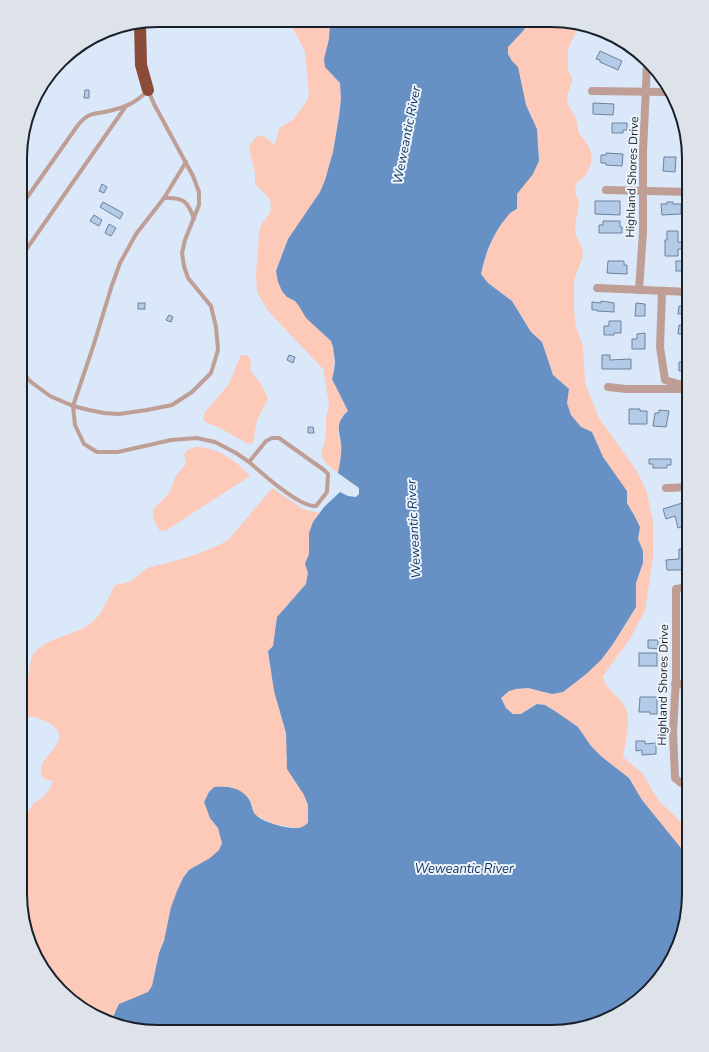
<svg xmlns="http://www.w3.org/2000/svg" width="709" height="1052" viewBox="0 0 709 1052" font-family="'Nunito Sans',sans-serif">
<rect width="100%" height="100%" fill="#dae8fa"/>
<g fill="#fdc9b9">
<path d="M288,20L330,21L329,39L326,50L340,83L341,99L333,152L325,180L320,192L288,239L276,271L287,297L295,301L320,331L331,341L334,354V371L332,379L348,411L341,418L338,434L341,443V455L338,473L334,470L324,461L321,454L326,436V417L329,405L323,369L268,311L257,292L256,274L259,234L261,225L270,213L271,204L268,197L255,184V173L249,147L254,139L260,135L267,138L273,144L276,142L279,128L291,121L295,117L306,102L309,95L305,51Z"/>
<path d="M528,21H569L576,24C578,34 570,41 568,50C568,56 568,63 568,69C569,73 572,75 572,80C571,88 565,95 568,104C570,110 575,114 576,120C578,125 577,130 580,135C583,139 587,142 589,147C595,159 589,177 577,182L575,192L579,203L575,227L576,236L582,247L583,256L574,280V310L576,327L583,346L585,383L599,418L636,470L642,481L647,493L653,522V558L645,610L630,639L603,676C605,691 621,696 626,709C631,721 625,744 623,757L643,774L658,800L681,822L689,834V858L642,800L629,778L602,757L591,746L578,727L555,711L545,705L537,704L521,714H513L506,708L501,698L509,691L516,689L528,688L552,694L563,692L585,675L613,644L636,607V583L643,563V551L638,539L640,526L634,515L627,503V491L603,457L592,432L581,427L571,415L567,403L569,389L553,375L542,342L531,332L512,301L488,283L481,275C484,257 497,222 512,212L517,194L539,161L538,140L532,116L526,105L518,68L512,61L508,54V47L524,30Z"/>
<path d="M241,355H247L251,360L250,370L261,384L268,399L257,420L253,443L248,444L220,428L205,422L203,418L205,412L229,384Z"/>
<path d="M196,447C219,448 235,460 250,476L179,522L167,530L160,531L153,518V510L170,492L175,477L186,464L184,454L189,449Z"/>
<path d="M272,488L303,509L319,513L313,522L309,533V554L305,564L308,573L306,584L277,617L273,646L268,651L274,691L286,733L288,745L286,758L292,777L304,795L308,805V823L302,827L296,828L274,824L255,815L250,800L232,787H214L209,792L204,802L210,818L218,827L222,843L219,850L210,858L189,870L183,878L177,891L171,907L164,941L159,953L152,986L147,993L129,1000L114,1013L112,1019L74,1004L31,947L20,894V824L33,804L43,797L51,787L53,781L44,779C27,758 83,741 47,722C38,717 31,716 20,717V645L23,653L27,682C30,673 29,658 35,652C48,638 69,636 85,627C101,619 107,600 115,585L130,582L147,568L178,560L200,553L221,544L229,539L236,531Z"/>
</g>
<path fill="#6790c4" d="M330,21H528L524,30L508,47V54L512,61L518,67L526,105L537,129L539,161L533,174L517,194V209C513,211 509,213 507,217C493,233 485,254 481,274L488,283L512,301L531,332L542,342L553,375L569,389L567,403L571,415L581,427L592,432L603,457L627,491V503L634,515L640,527L638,539L643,551V563L636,583V607L613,644L601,660L585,675L563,692L552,694L528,688L516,689L509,691L501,698L506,708L513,714H521L537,704L545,705L555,711L578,727L591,746L602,757L629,778L642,800L689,858V903L666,971L635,1003L604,1021L551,1032L140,1031L112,1019L119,1004L148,992L152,986L159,953L164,941L171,907L177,891L183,878L189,870L210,858L219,850L222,843L218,828L210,818L204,802L209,792L214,787C228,786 242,787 250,801C252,805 252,812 256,815C262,822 288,829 297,828C302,828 305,825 308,823V805L304,795L287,769L286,733L274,691L268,651L273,646L277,617L306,584L308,573L305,564L309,554V533L313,522L324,507L340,492L348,496L356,497L359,494V488L338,473C340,463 342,453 341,443C340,435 336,426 342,418C343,415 346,413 348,411L332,379L334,371L335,362L333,347L331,341L306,318L299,306L295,301L287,297L282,291L278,282L276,271L288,239L320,192L325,180L333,152L339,116L341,99L340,83L325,67L324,59L329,39Z"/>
<g fill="#b4cbe8" stroke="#6c819b">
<path d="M600,51L622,61L618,70L600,62V60L596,59Z"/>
<path d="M85,90H89V98H84Z"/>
<path d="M593,103L614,104L613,115L593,114Z"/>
<path d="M612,123H627V130H623V133H612Z"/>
<path d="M606,153L623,154L622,166L606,165V163H601V155H606Z"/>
<path d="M664,157H676L675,172L663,171Z"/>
<path d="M102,184L107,187L104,193L99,191Z"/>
<path d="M595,201H620V215L595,214Z"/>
<path d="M103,202L123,213L120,219L100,207Z"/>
<path d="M667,202H673V204H681V214L662,215L661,204H667Z"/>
<path d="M94,215L102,220L99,226L90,221Z"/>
<path d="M603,221H620V227H622V233H599V225H603Z"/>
<path d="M109,224L116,228L111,236L105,233Z"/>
<path d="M667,231H678V242H682L683,249H678V256H665V240H667Z"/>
<path d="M608,261H624V265H627V274L607,273Z"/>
<rect x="676" y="261" width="13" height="10"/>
<path d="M601,301L614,303V312L597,311V310H592V302L601,303Z"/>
<rect x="138" y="303" width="7" height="6"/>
<path d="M636,303L645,304V316H635Z"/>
<path d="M679,306H689V314H678Z"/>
<path d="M169,315L173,317L171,322L166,320Z"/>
<path d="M609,321H621V333H614V335H604V326H609Z"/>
<path d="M682,324H689V334H678L679,325H682Z"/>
<path d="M645,333V349H632V339H637V334Z"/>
<rect x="682" y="342" width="7" height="11"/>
<path d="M289,355L295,357L293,363L287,360Z"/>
<path d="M602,355H610V360L631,359V369H602Z"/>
<path d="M679,362H689V373H683V371H679Z"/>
<path d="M629,409H640V411H647V424H629Z"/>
<path d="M659,410L669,411L666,427L653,426L655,413H659Z"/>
<path d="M308,427H313L314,433H308Z"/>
<path d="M649,459H671V465H667V468H653V464H649Z"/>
<path d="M682,503L688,525L678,528L675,516L666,519L663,509Z"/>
<path d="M679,549H689V567H686V570H667L666,560L679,559Z"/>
<path d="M648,640H658V649L648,648Z"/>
<rect x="639" y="653" width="18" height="13"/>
<path d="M640,697H657V714H650V712H639Z"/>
<path d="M636,741H645V744L656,743V754L642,755V750L636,751Z"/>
</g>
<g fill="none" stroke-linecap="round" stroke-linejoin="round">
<g stroke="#bf9e95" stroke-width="4">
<path d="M186,162L164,198L136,234L120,263L112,285L93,347L73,406L75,425L84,444L97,452H118L171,440L197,438L215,442L236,453L249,462L266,441L272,438H279L324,470L328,474L327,492L316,506C300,508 262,473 249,462"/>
<path d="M164,198C183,197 188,201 194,219"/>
<path d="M21,257L126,106"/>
<path d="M21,371L31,382L50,396L73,406L89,410L104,413L119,414L147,410L172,405L192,392L211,373L218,350L216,327L211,306L188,278L184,266L182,253L185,240L199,205V192L193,176L154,104L148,90C136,103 126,107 109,111C93,115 90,111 78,125L21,206"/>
</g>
<g stroke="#bf9e95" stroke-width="8">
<path d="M592,91L668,92"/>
<path d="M606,190L689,192"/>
<path d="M597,288L689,292"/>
<path d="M639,290L643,232V151L647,65"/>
<path d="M662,291L660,347L665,380L689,387"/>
<path d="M608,387L626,389H685"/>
<path d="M666,488L689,487"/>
<path d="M675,684L689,685"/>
<path d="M689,783H681L675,778L673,732L676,678V589L689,587"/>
</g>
<path stroke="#8a4b38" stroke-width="12" d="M140,23L141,65L148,90"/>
</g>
<g text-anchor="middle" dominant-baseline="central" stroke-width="4" stroke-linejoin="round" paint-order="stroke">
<g font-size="12" fill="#18202b" stroke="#eff4fa">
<text transform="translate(632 177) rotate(-88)">Highland Shores Drive</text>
<text transform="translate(663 685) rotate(-89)">Highland Shores Drive</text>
</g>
<g font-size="13" font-style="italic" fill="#0f396a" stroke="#eff4fa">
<text transform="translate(407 135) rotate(-79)">Weweantic River</text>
<text transform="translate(414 529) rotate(-93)">Weweantic River</text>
<text x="464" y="869">Weweantic River</text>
</g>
</g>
<path d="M0 0H709V1052H0ZM158 27H551A131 131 0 0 1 682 158V894A131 131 0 0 1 551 1025H158A131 131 0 0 1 27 894V158A131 131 0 0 1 158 27Z" fill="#dee3e9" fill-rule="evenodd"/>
<path fill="none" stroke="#18202b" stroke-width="2" d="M158 27H551A131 131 0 0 1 682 158V894A131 131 0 0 1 551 1025H158A131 131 0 0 1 27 894V158A131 131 0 0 1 158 27Z"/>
</svg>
